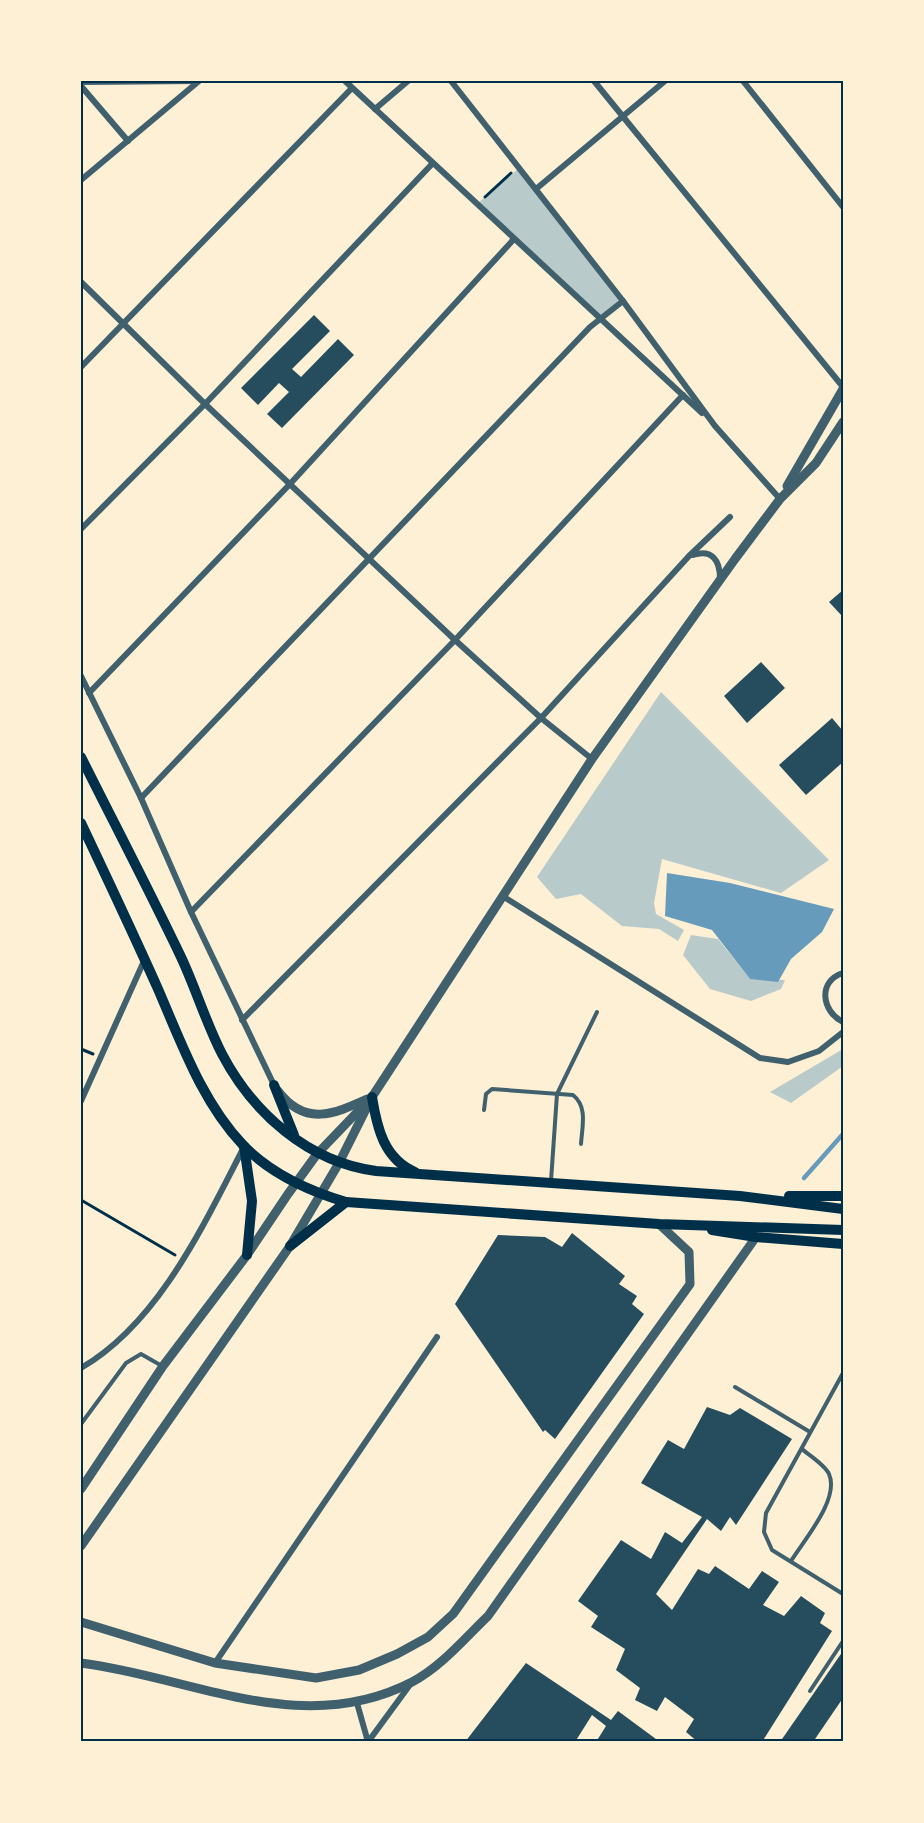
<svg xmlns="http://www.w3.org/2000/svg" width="924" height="1823" viewBox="0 0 924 1823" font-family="'Public Sans',sans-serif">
<rect width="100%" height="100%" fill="#fdf0d5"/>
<g fill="#b9caca">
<path d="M518,169L622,301L599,317L477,204Z"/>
<path d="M661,692L829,860L781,893L662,859L654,903L656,914L684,930L678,941L659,929L622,926L581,894L556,899L537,877Z"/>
<path d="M691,935L718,939L750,979L785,980L781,989L751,1001L710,989L683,955Z"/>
<path d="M843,1049V1066L791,1103L770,1092Z"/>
</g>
<path fill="#669bbc" d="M667,873L730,883L834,909L822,932L791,959L778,982L750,979L712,930L665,916Z"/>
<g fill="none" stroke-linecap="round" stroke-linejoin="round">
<path stroke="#669bbc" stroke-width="4.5" d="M804,1178L843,1134"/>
</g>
<g fill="#264d5e">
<path d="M314,315L330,331L292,369L301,377L338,339L354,355L282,428L267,414L289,392L279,383L258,405L241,388Z"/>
<path d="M843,590V617L829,602Z"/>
<path d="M761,662L785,688L747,723L724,696Z"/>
<path d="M832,718L843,731V762L806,795L779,765Z"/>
<path d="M572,1233L625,1276L619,1284L637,1296L632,1304L644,1314L555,1439L545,1430L543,1432L455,1304L498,1235L545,1237L562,1247Z"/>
<path d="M707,1407L730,1415L740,1408L792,1439L736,1525L730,1517L721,1531L707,1519L656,1594L672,1610L698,1569L709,1574L715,1566L749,1589L762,1571L779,1582L763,1605L784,1616L801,1596L825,1613L820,1623L832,1631L762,1742H698L686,1732L694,1719L665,1697L657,1711L635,1700L640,1688L616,1670L625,1649L591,1627L598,1616L578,1601L621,1540L651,1559L665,1532L682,1543L702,1517L641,1483L668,1440L684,1449Z"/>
<path d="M843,1651V1698L813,1742H780Z"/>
<path d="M526,1663L611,1720L618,1711L660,1742H596L606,1726L592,1715L575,1742H465Z"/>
</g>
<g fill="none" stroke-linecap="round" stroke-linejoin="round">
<g stroke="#003049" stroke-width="3">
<path d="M485,197L511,173"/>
<path d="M81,1049L93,1054"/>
<path d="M81,1200L175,1255"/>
</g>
<g stroke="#3f606c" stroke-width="4">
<path d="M484,1110L486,1094L492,1089L573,1095C588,1107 582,1127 581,1144"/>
<path d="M551,1181L557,1094L597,1012"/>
<path d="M843,1373L766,1513L764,1532L772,1550L843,1594"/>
<path d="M735,1387L810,1432"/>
<path d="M81,1424L126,1363L141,1354L162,1366"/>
<path d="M791,1561C804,1540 840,1499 829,1474C825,1465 810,1456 802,1449"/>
<path d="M810,1691L843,1641"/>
</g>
<g stroke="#3f606c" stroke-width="6">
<path d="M345,81L702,413"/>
<path d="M451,81L623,301L715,426L780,499"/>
<path d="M594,81L843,387"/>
<path d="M743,81L843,207"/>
<path d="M81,82L198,81"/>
<path d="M81,86L128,141"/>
<path d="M375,109L408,81"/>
<path d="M81,180L199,81"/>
<path d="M536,189L665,81"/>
<path d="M81,282L205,404L455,640L541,718L592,759"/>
<path d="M81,367L352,88"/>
<path d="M81,529L205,404L432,164"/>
<path d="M693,555C712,549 720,560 720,579"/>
<path d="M81,676L141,798L191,912L274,1085"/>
<path d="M89,693L290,484L514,239"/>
<path d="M141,798L590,327L623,301"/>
<path d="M504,897L760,1058L788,1062L819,1051L843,1032"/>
<path d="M191,912L455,640L683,395"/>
<path d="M843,973C817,981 822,1012 843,1022"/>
<path d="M242,1020L541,718L689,556L730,517"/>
<path d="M81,1101L144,961"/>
<path d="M81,1368C159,1323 204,1224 244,1147"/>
<path d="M215,1663L437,1337"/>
<path d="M357,1703L368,1742"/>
<path d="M368,1742L412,1682"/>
</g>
<g stroke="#3f606c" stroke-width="9">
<path d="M787,486L843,389"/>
<path d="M278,1091C305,1127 334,1114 367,1099"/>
<path d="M81,1489L163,1366L247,1255L288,1194L317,1154L364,1105"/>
<path d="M81,1546L290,1246L339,1163L372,1097L592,759L735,559L780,499L816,463L843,422"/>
<path d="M81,1622L215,1663L316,1678L359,1670L397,1654L428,1637L453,1614L690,1284L689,1252L659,1224"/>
<path d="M81,1663C192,1677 302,1739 412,1682C441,1667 465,1638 488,1616L756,1237"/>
</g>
<g stroke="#003049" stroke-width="10">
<path d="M81,757C114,823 149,890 181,957C196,989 206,1023 222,1054C253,1113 308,1162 376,1171L740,1196L843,1209"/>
<path d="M81,823C107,878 133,933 158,989C181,1042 202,1102 243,1145C270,1173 309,1191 346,1202L659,1224L843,1230"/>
<path d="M274,1085L294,1135"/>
<path d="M372,1097C377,1128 384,1159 415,1172"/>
<path d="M244,1146L252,1201L247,1255"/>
<path d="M789,1196H843"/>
<path d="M712,1230L756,1237L843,1244"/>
<path d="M290,1246L346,1202"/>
</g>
</g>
<rect width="924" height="1823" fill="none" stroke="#fdf0d5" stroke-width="165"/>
<rect x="82" y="82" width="760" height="1658" fill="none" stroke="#003049" stroke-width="2"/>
</svg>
